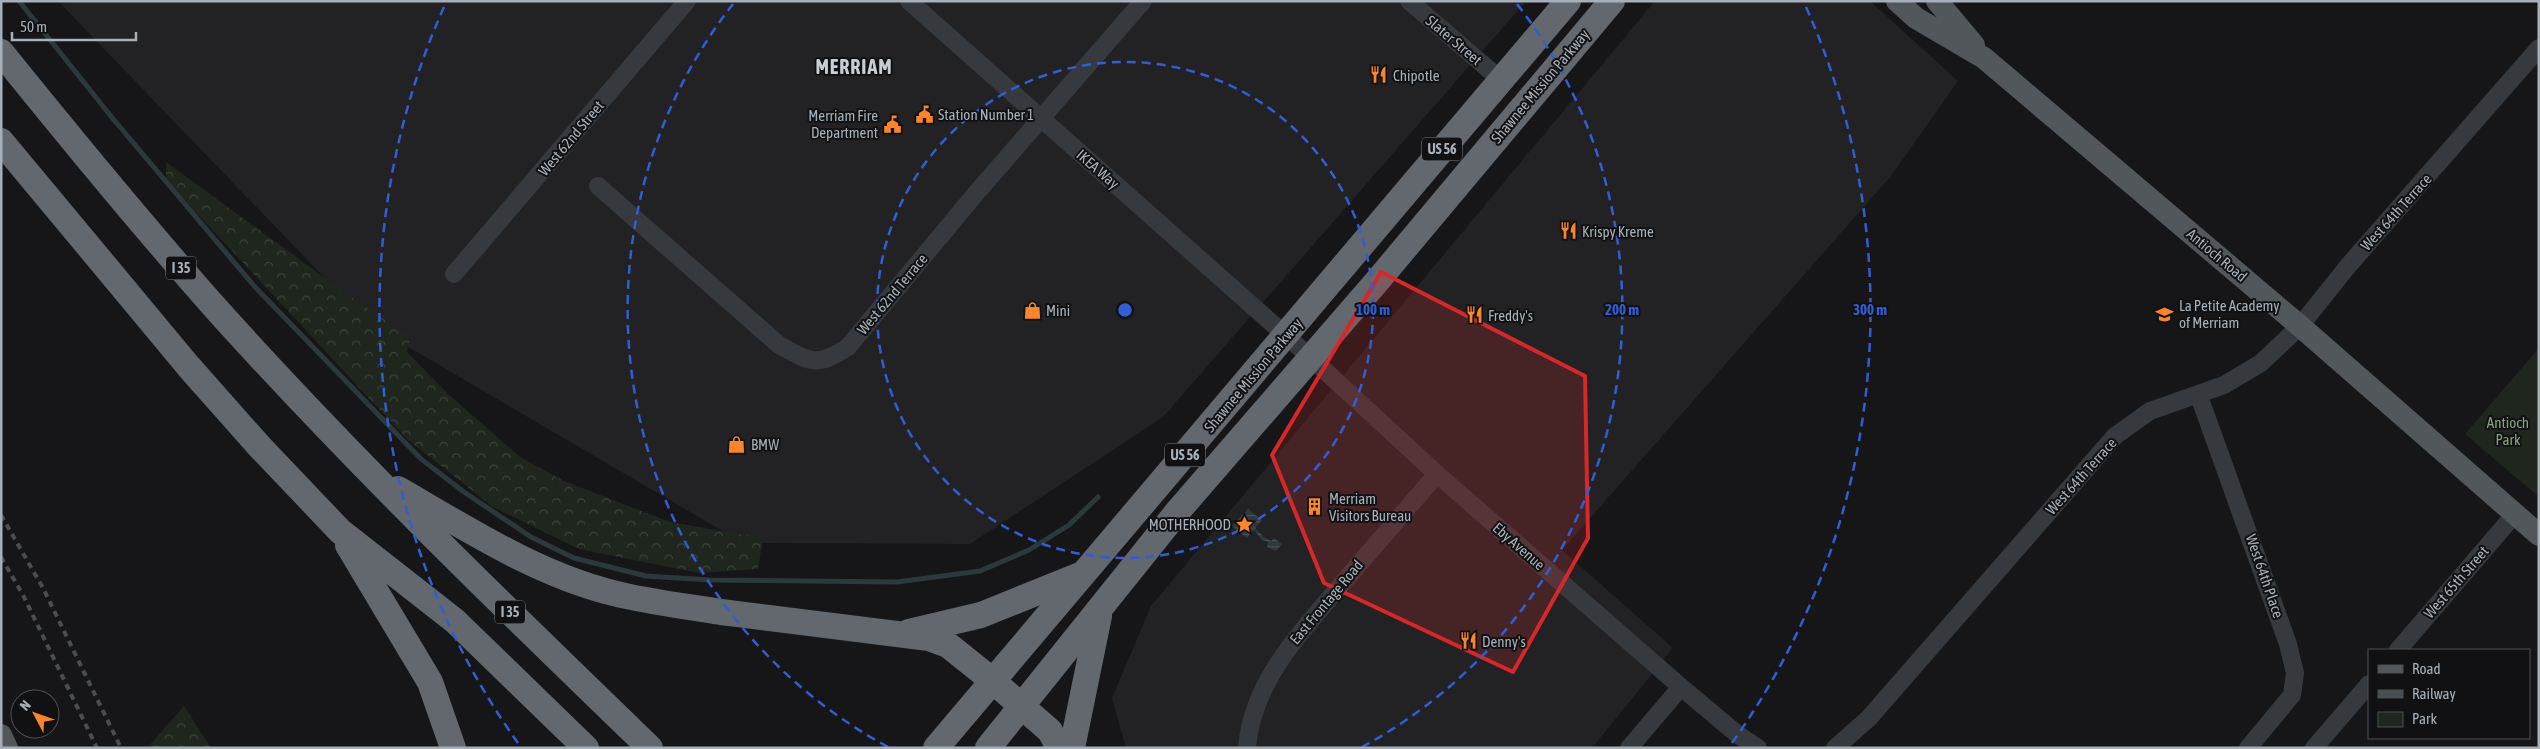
<svg xmlns="http://www.w3.org/2000/svg" width="2540" height="749" viewBox="0 0 2540 749" font-family="'Asap Condensed',sans-serif">
<defs>
<pattern id="forest-crowns" width="20" height="18" patternUnits="userSpaceOnUse" patternTransform="scale(1.25)"><rect width="20" height="18" fill="#1e261d"/><path d="M2 6a3 3 0 1 1 6 0M12 15a3 3 0 1 1 6 0" fill="none" stroke="#3c433c"/></pattern>
<pattern id="water-rules" width="6" height="5" patternUnits="userSpaceOnUse" patternTransform="scale(1.25)"><rect width="6" height="5" fill="#2b393d"/><path d="M0 2.5h6" fill="none" stroke="#475357"/></pattern>
</defs>
<rect width="100%" height="100%" fill="#161618"/>
<g fill="#222225">
<path d="M58,1H1526L1163,417L970,544L743,543L369,324Z"/>
<path d="M1655,1H1870L1958,81L1891,176L1562,550L1673,648L1592,748H1126L1112,698L1151,606Z"/>
</g>
<g fill="url(#forest-crowns)">
<path d="M166,162L347,294L410,337L407,352L447,393L520,457L564,481L670,522L763,538L758,569L699,573L579,549L493,507L407,439L166,180Z"/>
<path d="M184,706L211,748H149L148,747Z"/>
</g>
<path fill="#1e261d" d="M2539,348V497L2465,434Z"/>
<path fill="url(#water-rules)" d="M1248,509L1262,520L1255,528L1264,537L1271,541L1274,538L1282,544L1276,551L1267,547L1268,542L1262,540L1254,530L1247,538L1232,526Z"/>
<g fill="none" stroke-linecap="round" stroke-linejoin="round">
<path stroke="#2b393d" stroke-width="5" d="M19,1L114,120L255,287L421,459L464,492L531,537L574,558L646,576L710,580L897,582L980,571L1029,550L1069,525L1098,497"/>
<g stroke="#36393d" stroke-width="18">
<path d="M909,1L1310,357L1437,474L1681,687L1737,734L1758,748"/>
<path d="M1409,1L1500,79"/>
<path d="M598,186L779,345C811,362 815,368 848,347L978,191L1143,1"/>
<path d="M454,274L687,1"/>
<path d="M2199,396L2288,644L2295,673L2292,695L2248,748"/>
<path d="M2398,650L2515,514"/>
<path d="M1247,748C1252,682 1299,635 1340,586C1372,549 1404,512 1437,474"/>
<path d="M1629,748L1681,687"/>
<path d="M1835,748L1869,718L2115,436L2150,411L2224,385L2261,363L2300,326L2348,266L2539,48"/>
<path d="M2314,748L2369,684"/>
</g>
<g stroke="#52575c" stroke-width="22">
<path d="M1897,1L1916,18L1984,58L2300,326L2539,535"/>
<path d="M1937,1L1974,45"/>
<path d="M1,735L7,748"/>
</g>
<g stroke="#62686e" stroke-width="26">
<path d="M1,52C72,140 144,228 219,312C356,464 503,606 650,748"/>
<path d="M1,141L189,367L260,447L340,531L455,621L586,748"/>
<path d="M398,489C466,528 536,574 613,593C648,602 685,606 721,612C790,621 859,629 929,638L948,645L993,681L1050,731L1059,748"/>
<path d="M348,545L430,682L453,748"/>
<path d="M909,632L981,615L1080,575"/>
<path d="M936,748L1568,1"/>
<path d="M988,748L1178,511L1379,279L1612,1"/>
<path d="M1072,748L1099,616"/>
</g>
<g stroke="#494e52" stroke-width="4" stroke-dasharray="6 5" stroke-linecap="butt">
<path d="M1,515L43,588L121,748"/>
<path d="M1,557L24,597L97,748"/>
</g>
</g>
<path fill="#d62828" fill-opacity="0.2" stroke="#d62828" stroke-width="4" stroke-linejoin="round" d="M1381,272L1585,376L1588,538L1513,672L1324,583L1272,455Z"/>
<g fill="none" stroke="#325dd3" stroke-width="2.5" stroke-dasharray="9 6">
<circle cx="1125" cy="310" r="248"/>
<path d="M888 747A497 497 0 0 1 733 4M1517 4A497 497 0 0 1 1362 747"/>
<path d="M518 743A745 745 0 0 1 444 7M1806 7A745 745 0 0 1 1732 743"/>
</g>
<defs>
<symbol id="restaurant-bare" viewBox="-9 -9 18 18"><path d="M-5-6h1v4h1v-4h1v4h1v-4h1v5L-1.5 .5V6h-2V.5L-5-1ZM5-6V6H3V1.5H1.5Q1.5-4 5-6Z" fill="#fb852a" stroke="#111113" stroke-width="2.5" paint-order="stroke"/></symbol>
<symbol id="civic-bare" viewBox="-9 -9 18 18"><path d="M-.6-6.5H3V-4.5H.6V-3L4-1V1h2V6H-6V1h2V-1L-.6-3ZM-1.2 2.5V6h2.4V2.5Z" fill="#fb852a" stroke="#111113" stroke-width="2.5" paint-order="stroke"/></symbol>
<symbol id="shop-bare" viewBox="-9 -9 18 18"><path d="M-5-2.5h2.3a2.7 3.5 0 0 1 5.4 0H5L5.5 6h-11ZM-1.5-2.5h3a1.5 2.3 0 0 0-3 0Z" fill="#fb852a" stroke="#111113" stroke-width="2.5" paint-order="stroke"/></symbol>
<symbol id="school-bare" viewBox="-9 -9 18 18"><path d="M0-5L7-2L0 1L-7-2ZM-4 1L0 2.5L4 1V4Q0 6-4 4Z" fill="#fb852a" stroke="#111113" stroke-width="2.5" paint-order="stroke"/></symbol>
<symbol id="building-bare" viewBox="-9 -9 18 18"><path d="M-4-6H4V6H1V3H-1V6H-4ZM-2.5-4.3h1.7v1.8h-1.7ZM.8-4.3h1.7v1.8H.8ZM-2.5-1h1.7V.8h-1.7ZM.8-1h1.7V.8H.8Z" fill="#fb852a" stroke="#111113" stroke-width="2.5" paint-order="stroke"/></symbol>
<symbol id="sight-bare" viewBox="-9 -9 18 18"><path d="M0-6L1.8-2.2L6-1.7L2.9 1.2L3.7 5.4L0 3.3L-3.7 5.4L-2.9 1.2L-6-1.7L-1.8-2.2Z" fill="#fb852a" stroke="#111113" stroke-width="2.5" paint-order="stroke"/></symbol>
</defs>
<g fill-rule="evenodd">
<use href="#restaurant-bare" x="1366" y="62" width="25" height="25"/>
<use href="#civic-bare" x="912" y="102" width="25" height="25"/>
<use href="#civic-bare" x="880" y="112" width="25" height="25"/>
<use href="#restaurant-bare" x="1556" y="218" width="25" height="25"/>
<use href="#shop-bare" x="1020" y="298" width="25" height="25"/>
<use href="#school-bare" x="2152" y="302" width="25" height="25"/>
<use href="#restaurant-bare" x="1462" y="302" width="25" height="25"/>
<use href="#shop-bare" x="724" y="432" width="25" height="25"/>
<use href="#building-bare" x="1302" y="494" width="25" height="25"/>
<use href="#sight-bare" x="1232" y="512" width="25" height="25"/>
<use href="#restaurant-bare" x="1456" y="628" width="25" height="25"/>
</g>
<g text-anchor="middle" dominant-baseline="central" stroke-width="4" stroke-linejoin="round" paint-order="stroke">
<g fill="#111113" stroke="#7a8087" stroke-width="1">
<rect x="1422" y="137.5" width="40" height="23" rx="4"/>
<rect x="166" y="256.5" width="30" height="23" rx="4"/>
<rect x="1165" y="443.5" width="40" height="23" rx="4"/>
<rect x="495" y="600.5" width="30" height="23" rx="4"/>
</g>
<g font-size="14" font-weight="bold" fill="#a7b0b9">
<text x="1442" y="149">US 56</text>
<text x="181" y="268">I 35</text>
<text x="1185" y="455">US 56</text>
<text x="510" y="612">I 35</text>
</g>
<g font-size="15" fill="#a7b0b9" stroke="#111113">
<text transform="translate(1454 40) rotate(40)">Slater Street</text>
<text transform="translate(1540 86) rotate(-50)">Shawnee Mission Parkway</text>
<text transform="translate(571 138) rotate(-50)">West 62nd Street</text>
<text transform="translate(1098 169) rotate(41)">IKEA Way</text>
<text transform="translate(2396 212) rotate(-48)">West 64th Terrace</text>
<text transform="translate(2217 255) rotate(40)">Antioch Road</text>
<text transform="translate(892 294) rotate(-50)">West 62nd Terrace</text>
<text transform="translate(1253 375) rotate(-50)">Shawnee Mission Parkway</text>
<text transform="translate(2081 476) rotate(-48)">West 64th Terrace</text>
<text transform="translate(1519 546) rotate(41)">Eby Avenue</text>
<text transform="translate(2265 576) rotate(71)">West 64th Place</text>
<text transform="translate(2456 582) rotate(-49)">West 65th Street</text>
<text transform="translate(1326 602) rotate(-50)">East Frontage Road</text>
</g>
<g font-size="15" fill="#a7b0b9" stroke="#111113" text-anchor="start">
<text x="1393" y="75">Chipotle</text>
<text x="938" y="114">Station Number 1</text>
<text x="878" y="115" text-anchor="end">Merriam Fire<tspan x="878" dy="17">Department</tspan></text>
<text x="1582" y="231">Krispy Kreme</text>
<text x="2179" y="305">La Petite Academy<tspan x="2179" dy="17">of Merriam</tspan></text>
<text x="1046" y="310">Mini</text>
<text x="1488" y="315">Freddy's</text>
<text x="751" y="444">BMW</text>
<text x="1329" y="498">Merriam<tspan x="1329" dy="17">Visitors Bureau</tspan></text>
<text x="1231" y="524" text-anchor="end">MOTHERHOOD</text>
<text x="1482" y="641">Denny's</text>
</g>
<g font-size="15" fill="#84a57d" stroke="#111113">
<text x="2508" y="422">Antioch<tspan x="2508" dy="17">Park</tspan></text>
</g>
<g font-size="20" font-weight="bold" letter-spacing="1" fill="#c8ced4" stroke="#111113">
<text x="854" y="66">MERRIAM</text>
</g>
</g>
<circle cx="1125" cy="310" r="8" fill="#325dd3" stroke="#111113" stroke-width="2.5"/>
<g font-size="15" text-anchor="middle" font-weight="bold" fill="#325dd3" stroke="#111113" stroke-width="4" stroke-linejoin="round" paint-order="stroke">
<text x="1373" y="315">100 m</text>
<text x="1622" y="315">200 m</text>
<text x="1870" y="315">300 m</text>
</g>
<rect width="2540" height="749" fill="none" stroke="#a7b0b9" stroke-width="5"/>
<rect x="2368" y="649" width="162" height="90" fill="#111113" stroke="#4d5155"/>
<rect x="2378" y="665" width="25" height="8" fill="#52575c" stroke="#4d5155"/>
<text x="2412" y="674" font-size="15" fill="#a7b0b9">Road</text>
<rect x="2378" y="690" width="25" height="8" fill="#494e52" stroke="#4d5155"/>
<text x="2412" y="699" font-size="15" fill="#a7b0b9">Railway</text>
<rect x="2378" y="712" width="25" height="15" fill="#1e261d" stroke="#4d5155"/>
<text x="2412" y="724" font-size="15" fill="#a7b0b9">Park</text>
<g transform="translate(35 714) rotate(311)"><circle r="24" fill="#111113" stroke="#4d5155"/>
<path d="M0-4L9 19L0 12L-9 19Z" fill="#fb852a"/>
<text y="-8" font-size="14" font-weight="bold" text-anchor="middle" fill="#a7b0b9">N</text>
</g>
<path d="M12 32v8h124v-8" fill="none" stroke="#a7b0b9" stroke-width="2.5"/>
<text x="20" y="32" font-size="15" fill="#a7b0b9" stroke="#111113" stroke-width="4" paint-order="stroke">50 m</text>
</svg>
